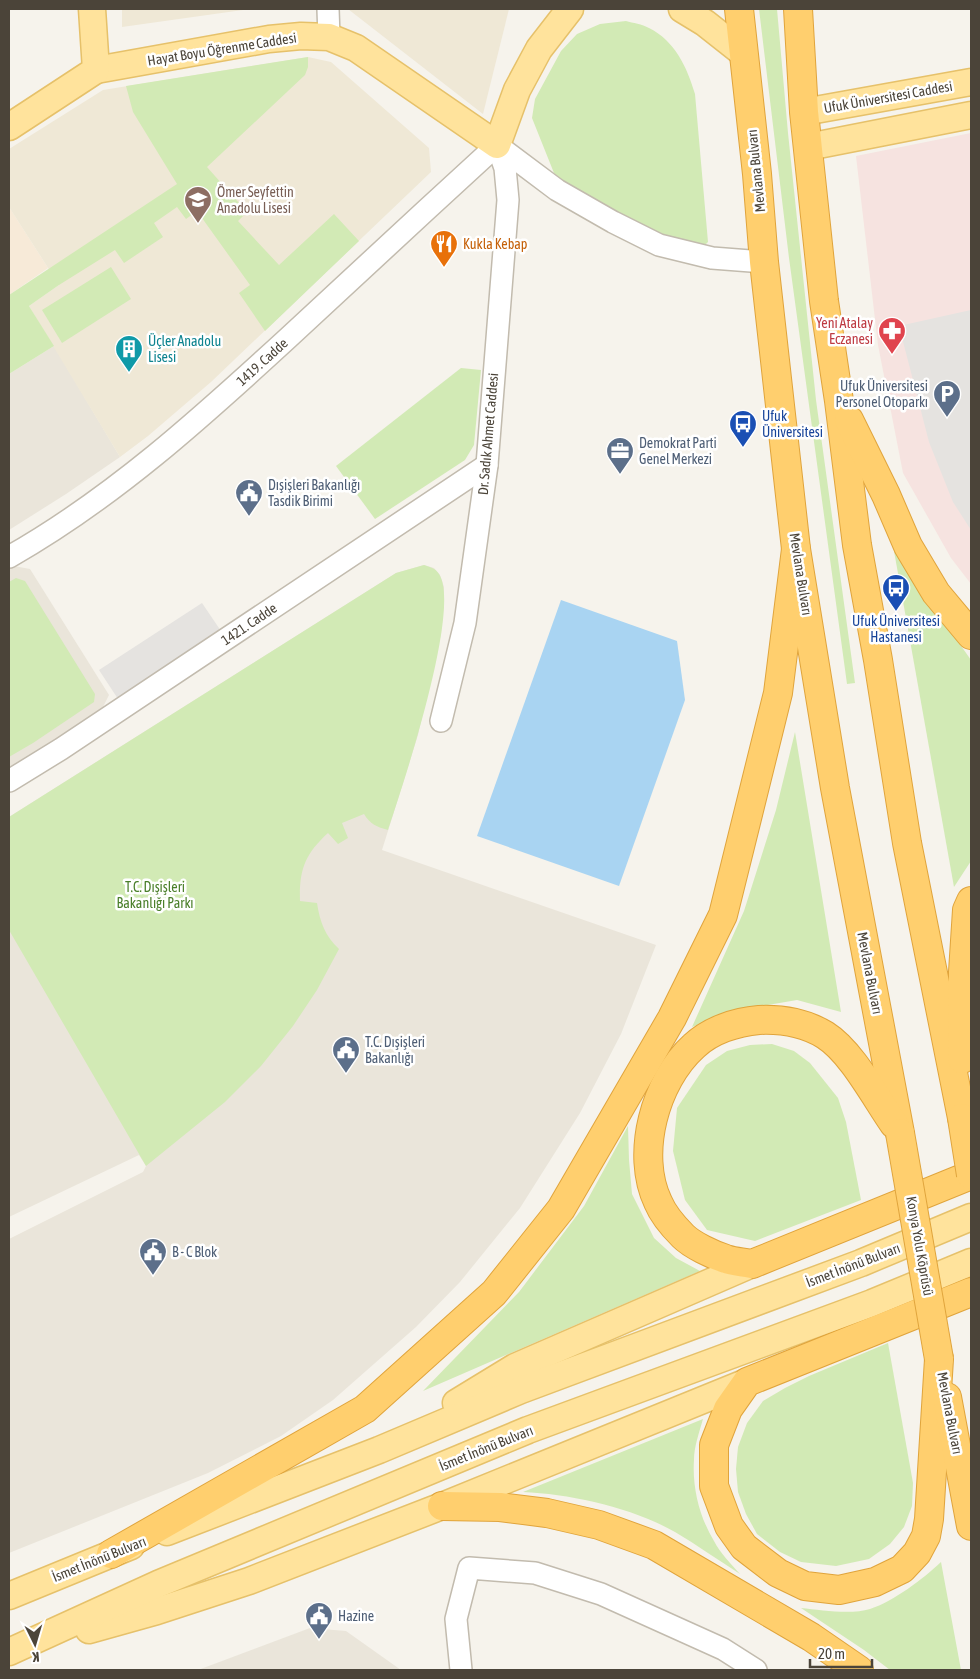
<svg xmlns="http://www.w3.org/2000/svg" width="980" height="1679" viewBox="0 0 980 1679" font-family="'Asap Condensed',sans-serif">
<rect width="100%" height="100%" fill="#f6f3ec"/>
<g fill="#eae5da">
<path d="M54,346L120,457L66,494L9,530V374Z"/>
<path d="M424,565L434,568L440,575L444,587V603L441,634L418,735L382,850L656,945L621,1034L580,1113L520,1208L460,1282L416,1327L333,1400L281,1436L208,1473L9,1553V1239L143,1172L146,1166L139,1155L9,1217V817L396,573Z"/>
<path d="M14,566L30,569L109,695L103,707L41,750L9,769V569Z"/>
<path d="M310,1628L346,1631L401,1670H198Z"/>
</g>
<path fill="#f7ead8" d="M9,207L48,268L9,295Z"/>
<g fill="#efe8d6">
<path d="M122,9H250L122,27Z"/>
<path d="M348,9H509L483,114Z"/>
<path d="M308,57L331,62L429,148L431,172L211,382L148,436L120,457L29,306L59,285L9,207V149L103,90Z"/>
</g>
<path fill="#f6e3e0" d="M971,133V584L951,558L903,473L878,345L856,156Z"/>
<g fill="#d2eab5">
<path d="M759,9H777L788,133L816,400L855,683L847,684L789,258Z"/>
<path d="M626,21C633,23 642,24 649,28C675,41 687,67 695,94L708,242L704,246L680,240L646,229L577,193L554,173L532,118L535,99L561,51L577,34L600,24Z"/>
<path d="M308,57V67L305,75L207,167L247,212L238,221L279,265L334,214L359,241L265,331L239,293L250,285L197,211L186,219L177,207L154,223L163,237L124,263L115,250L59,285L29,306L54,346L9,374V295L177,184L133,112L126,86Z"/>
<path d="M111,267L131,299L62,343L42,310Z"/>
<path d="M461,368L481,370L474,445L465,460L375,519L336,466Z"/>
<path d="M894,551L971,660V861L954,887Z"/>
<path d="M424,565C430,567 435,568 439,574C462,608 402,788 388,830C377,827 370,824 364,814L342,823L348,838L338,844L328,833C305,854 299,870 300,901L317,903C320,922 325,936 339,949L317,990L293,1026L261,1066L225,1102L146,1166L9,930V817L396,573Z"/>
<path d="M16,578L25,581L95,694L94,702L33,743L9,757V582Z"/>
<path d="M795,732L841,1012L797,1000L732,1011L692,1027L744,911L776,810Z"/>
<path d="M772,1044L794,1051L810,1063L838,1098L846,1122L861,1200L755,1241L707,1230L685,1200L673,1151L677,1108L706,1065L727,1051L750,1045Z"/>
<path d="M628,1126L629,1160L632,1194L654,1238L676,1258L700,1271L423,1391L519,1292L584,1206Z"/>
<path d="M888,1343L913,1483L912,1506L904,1527L890,1544L869,1559L836,1566L801,1562L780,1552L757,1534L746,1514L738,1492L736,1469L738,1447L747,1423L763,1401L785,1388L809,1376Z"/>
<path d="M703,1419C699,1433 694,1447 694,1460C692,1488 700,1518 714,1541C720,1553 731,1564 740,1574C718,1560 697,1545 675,1532C633,1508 571,1494 523,1492Z"/>
<path d="M941,1562L961,1670H890L864,1650L801,1608C821,1610 851,1615 870,1609C894,1601 923,1579 941,1562Z"/>
</g>
<g fill="#e5e3e0">
<path d="M971,310V530L953,502L929,442L899,326Z"/>
<path d="M202,603L223,634L120,702L99,670Z"/>
</g>
<path fill="#a9d4f2" d="M561,600L677,641L685,700L619,886L477,836Z"/>
<g fill="none" stroke-linecap="round" stroke-linejoin="round">
<defs>
<g id="minor">
<path d="M328,9L329,37"/>
<path d="M497,145L557,190L613,222L659,245L712,258L764,262"/>
<path d="M9,557C113,498 201,418 288,338C358,273 427,209 497,145"/>
<path d="M441,721L465,623L487,465L508,200L505,168L497,145"/>
<path d="M9,781L61,749L487,465"/>
<path d="M461,1670L456,1619L469,1568L535,1573L601,1594L723,1649L756,1670"/>
</g>
<g id="major">
<path d="M682,9L705,23L743,53"/>
<path d="M96,70L269,39L301,36L329,37L356,48L497,145L517,90L539,49L570,9"/>
<path d="M804,112L971,82"/>
<path d="M9,127L96,70L92,9"/>
<path d="M808,147L971,115"/>
<path d="M456,1403L515,1367L752,1264"/>
<path d="M167,1532L379,1450L521,1390L861,1263L971,1217"/>
<path d="M9,1596L131,1546"/>
<path d="M89,1630L157,1611L249,1581L442,1506L747,1382"/>
<path d="M9,1652L158,1584L528,1430L872,1303L971,1262"/>
</g>
<g id="highway">
<path d="M739,9L757,174L764,262L796,549L835,788L900,1133"/>
<path d="M798,9L804,112L824,301L839,401L857,545L878,660L907,843L962,1118"/>
<path d="M849,420L886,495L908,546L936,593L971,635"/>
<path d="M962,1059L963,972L967,910L971,901"/>
<path d="M894,1124C875,1097 852,1052 825,1035C805,1023 782,1019 759,1020C736,1022 711,1030 694,1046C655,1081 635,1154 658,1202C663,1214 674,1227 683,1236C692,1245 713,1255 726,1259C734,1262 743,1262 752,1264L971,1175"/>
<path d="M939,1359L929,1519L926,1536L917,1553L902,1569L875,1582L839,1590L805,1586L778,1573L744,1547L729,1526L714,1486V1445L728,1409L747,1382L971,1292"/>
<path d="M947,1397L971,1526"/>
<path d="M442,1506L500,1507L547,1513L599,1525L654,1545L811,1637L859,1670"/>
<path d="M111,1554L365,1409L494,1293L561,1209L672,1018L723,915L778,693L796,549"/>
</g>
</defs>
<use href="#minor" stroke="#c2bbae" stroke-width="24"/>
<use href="#major" stroke="#e6c16a" stroke-width="29"/>
<use href="#highway" stroke="#e0a43c" stroke-width="30"/>
<use href="#minor" stroke="#fff" stroke-width="21"/>
<use href="#major" stroke="#ffe39c" stroke-width="26"/>
<use href="#highway" stroke="#ffcf6e" stroke-width="28"/>
<defs>
<g id="highway-bridge">
<path d="M962,1118L971,1175"/>
<path d="M900,1133L939,1359"/>
</g>
</defs>
<use href="#highway-bridge" stroke="#e0a43c" stroke-width="30" stroke-linecap="butt"/>
<use href="#highway-bridge" stroke="#ffcf6e" stroke-width="28"/>
</g>
<defs>
<symbol id="school-pin" viewBox="-11 -11 22 30"><path d="M0 17L-7.5 6A9.5 9.5 0 1 1 7.5 6Z" fill="#8d6e63" stroke="#fff"/><path d="M0-5L7-2L0 1L-7-2ZM-4 1L0 2.5L4 1V4Q0 6-4 4Z" fill="#fff"/></symbol>
<symbol id="restaurant-pin" viewBox="-11 -11 22 30"><path d="M0 17L-7.5 6A9.5 9.5 0 1 1 7.5 6Z" fill="#e8710a" stroke="#fff"/><path d="M-5-6h1v4h1v-4h1v4h1v-4h1v5L-1.5 .5V6h-2V.5L-5-1ZM5-6V6H3V1.5H1.5Q1.5-4 5-6Z" fill="#fff"/></symbol>
<symbol id="pharmacy-pin" viewBox="-11 -11 22 30"><path d="M0 17L-7.5 6A9.5 9.5 0 1 1 7.5 6Z" fill="#e0444e" stroke="#fff"/><path d="M-2-6h4v4h4v4h-4v4h-4v-4h-4v-4h4Z" fill="#fff"/></symbol>
<symbol id="building-pin" viewBox="-11 -11 22 30"><path d="M0 17L-7.5 6A9.5 9.5 0 1 1 7.5 6Z" fill="#0f9aa8" stroke="#fff"/><path d="M-4-6H4V6H1V3H-1V6H-4ZM-2.5-4.3h1.7v1.8h-1.7ZM.8-4.3h1.7v1.8H.8ZM-2.5-1h1.7V.8h-1.7ZM.8-1h1.7V.8H.8Z" fill="#fff"/></symbol>
<symbol id="parking-pin" viewBox="-11 -11 22 30"><path d="M0 17L-7.5 6A9.5 9.5 0 1 1 7.5 6Z" fill="#5c6f8a" stroke="#fff"/><path d="M-3.5-5.5H1a3.5 3.5 0 0 1 0 7H-1V5.5H-3.5ZM-1-3.4V-.6H.8a1.4 1.4 0 0 0 0-2.8Z" fill="#fff"/></symbol>
<symbol id="bus-pin" viewBox="-11 -11 22 30"><path d="M0 17L-7.5 6A9.5 9.5 0 1 1 7.5 6Z" fill="#1a4fb4" stroke="#fff"/><path d="M-5-6H5V4H4V6H2V4H-2V6H-4V4H-5ZM-3.5-4V0h7V-4ZM-3.5 1.2v1.5H-2V1.2ZM2 1.2v1.5H3.5V1.2Z" fill="#fff"/></symbol>
<symbol id="office-pin" viewBox="-11 -11 22 30"><path d="M0 17L-7.5 6A9.5 9.5 0 1 1 7.5 6Z" fill="#5c6f8a" stroke="#fff"/><path d="M-6-3h4V-5.5h4V-3h4V5H-6ZM-1-4.5V-3h2v-1.5ZM-6 0V1H6V0Z" fill="#fff"/></symbol>
<symbol id="civic-pin" viewBox="-11 -11 22 30"><path d="M0 17L-7.5 6A9.5 9.5 0 1 1 7.5 6Z" fill="#5c6f8a" stroke="#fff"/><path d="M-.6-6.5H3V-4.5H.6V-3L4-1V1h2V6H-6V1h2V-1L-.6-3ZM-1.2 2.5V6h2.4V2.5Z" fill="#fff"/></symbol>
</defs>
<g fill-rule="evenodd">
<use href="#school-pin" x="182" y="184" width="32" height="43"/>
<use href="#restaurant-pin" x="428" y="228" width="32" height="43"/>
<use href="#pharmacy-pin" x="876" y="315" width="32" height="43"/>
<use href="#building-pin" x="113" y="333" width="32" height="43"/>
<use href="#parking-pin" x="931" y="378" width="32" height="43"/>
<use href="#bus-pin" x="727" y="408" width="32" height="43"/>
<use href="#office-pin" x="604" y="435" width="32" height="43"/>
<use href="#civic-pin" x="233" y="477" width="32" height="43"/>
<use href="#bus-pin" x="880" y="572" width="32" height="43"/>
<use href="#civic-pin" x="330" y="1034" width="32" height="43"/>
<use href="#civic-pin" x="137" y="1236" width="32" height="43"/>
<use href="#civic-pin" x="303" y="1600" width="32" height="43"/>
</g>
<g text-anchor="middle" dominant-baseline="central" stroke-width="5" stroke-linejoin="round" paint-order="stroke">
<g font-size="14" fill="#4b4439" stroke="#fff">
<text transform="translate(222 49) rotate(-9)">Hayat Boyu Öğrenme Caddesi</text>
<text transform="translate(888 97) rotate(-10)">Ufuk Üniversitesi Caddesi</text>
<text transform="translate(756 171) rotate(-96)">Mevlana Bulvarı</text>
<text transform="translate(262 362) rotate(-42)">1419. Cadde</text>
<text transform="translate(488 434) rotate(-85)">Dr. Sadık Ahmet Caddesi</text>
<text transform="translate(801 574) rotate(81)">Mevlana Bulvarı</text>
<text transform="translate(249 624) rotate(-34)">1421. Cadde</text>
<text transform="translate(870 973) rotate(79)">Mevlana Bulvarı</text>
<text transform="translate(920 1246) rotate(80)">Konya Yolu Köprüsü</text>
<text transform="translate(853 1265) rotate(-21)">İsmet İnönü Bulvarı</text>
<text transform="translate(950 1413) rotate(79)">Mevlana Bulvarı</text>
<text transform="translate(486 1448) rotate(-22)">İsmet İnönü Bulvarı</text>
<text transform="translate(99 1559) rotate(-22)">İsmet İnönü Bulvarı</text>
</g>
<g font-size="14" fill="#785e54" stroke="#fff" text-anchor="start">
<text x="217" y="192">Ömer Seyfettin<tspan x="217" dy="16">Anadolu Lisesi</tspan></text>
</g>
<g font-size="14" fill="#c56008" stroke="#fff" text-anchor="start">
<text x="463" y="244">Kukla Kebap</text>
</g>
<g font-size="14" fill="#be3a42" stroke="#fff" text-anchor="end">
<text x="873" y="323">Yeni Atalay<tspan x="873" dy="16">Eczanesi</tspan></text>
</g>
<g font-size="14" fill="#0d838f" stroke="#fff" text-anchor="start">
<text x="148" y="341">Üçler Anadolu<tspan x="148" dy="16">Lisesi</tspan></text>
</g>
<g font-size="14" fill="#4e5e75" stroke="#fff" text-anchor="start">
<text x="928" y="386" text-anchor="end">Ufuk Üniversitesi<tspan x="928" dy="16">Personel Otoparkı</tspan></text>
<text x="639" y="443">Demokrat Parti<tspan x="639" dy="16">Genel Merkezi</tspan></text>
<text x="268" y="485">Dışişleri Bakanlığı<tspan x="268" dy="16">Tasdik Birimi</tspan></text>
<text x="365" y="1042">T.C. Dışişleri<tspan x="365" dy="16">Bakanlığı</tspan></text>
<text x="172" y="1252">B - C Blok</text>
<text x="338" y="1616">Hazine</text>
</g>
<g font-size="14" fill="#164399" stroke="#fff" text-anchor="start">
<text x="762" y="416">Ufuk<tspan x="762" dy="16">Üniversitesi</tspan></text>
<text x="896" y="621" text-anchor="middle">Ufuk Üniversitesi<tspan x="896" dy="16">Hastanesi</tspan></text>
</g>
<g font-size="14" fill="#4a7f2a" stroke="#fff">
<text x="155" y="887">T.C. Dışişleri<tspan x="155" dy="16">Bakanlığı Parkı</tspan></text>
</g>
</g>
<rect width="980" height="1679" fill="none" stroke="#4b4439" stroke-width="20"/>
<g transform="translate(35 1644) rotate(175)" stroke="#ffffff" stroke-width="4" paint-order="stroke">
<path d="M0-4L9 19L0 12L-9 19Z" fill="#4b4439"/>
<text y="-8" font-size="14" font-weight="bold" text-anchor="middle" fill="#4b4439">K</text>
</g>
<path d="M810 1659v8h62v-8" fill="none" stroke="#4b4439" stroke-width="2.5"/>
<text x="818" y="1659" font-size="15" fill="#4b4439" stroke="#ffffff" stroke-width="4" paint-order="stroke">20 m</text>
</svg>
